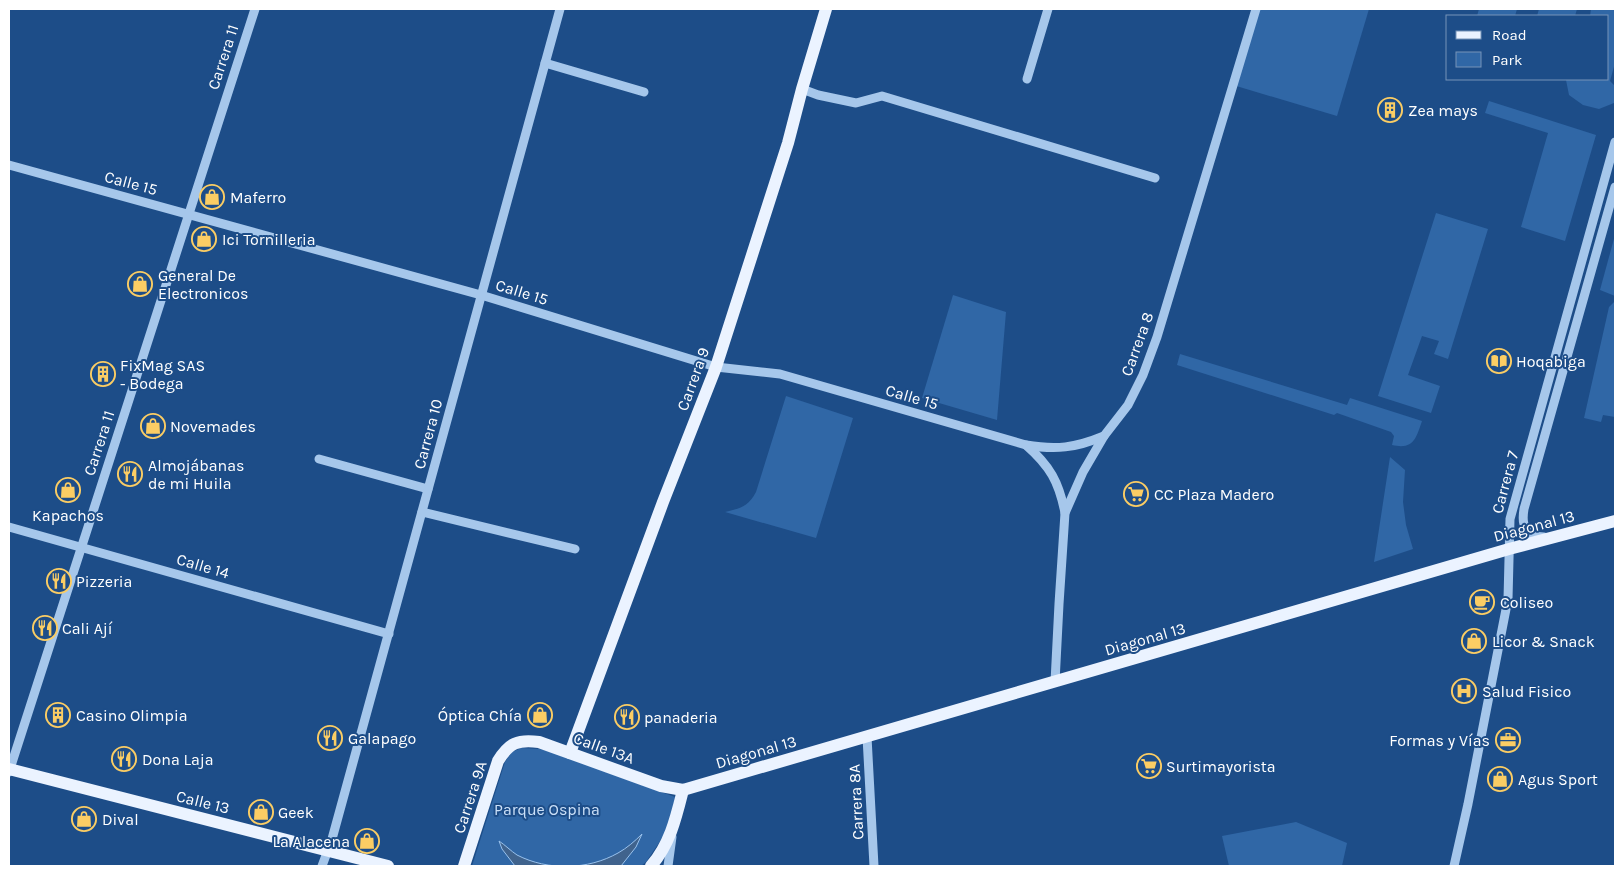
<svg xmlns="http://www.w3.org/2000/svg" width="1624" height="875" viewBox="0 0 1624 875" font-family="Karla,sans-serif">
<rect width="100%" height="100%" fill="#1d4d88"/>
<g fill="#3067a6">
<path d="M1256,9H1369L1337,116L1233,85Z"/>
<path d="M1479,9H1517L1515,16H1477Z"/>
<path d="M1539,9H1577L1575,16H1537Z"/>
<path d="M1591,9H1615V63L1610,81L1615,86L1614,103L1599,109L1583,105L1569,95L1566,80L1569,79H1608V16H1590Z"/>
<path d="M1489,101L1596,135L1565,241L1521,227L1548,133L1485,113Z"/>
<path d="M1436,213L1488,229L1448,359L1434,354L1439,341L1422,336L1408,375L1440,386L1431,413L1378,396Z"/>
<path d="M1615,235V296L1600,290Z"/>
<path d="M953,295L1006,312L997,420L922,398Z"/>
<path d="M1615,301V417L1603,415L1601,422L1584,418L1609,307Z"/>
<path d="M1180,354L1347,405L1350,398L1422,421C1416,438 1414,450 1392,445L1394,436L1391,432L1337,413L1334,415L1177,365Z"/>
<path d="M786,396L853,418L816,538L725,512C741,508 748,507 756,492Z"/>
<path d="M1390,457L1405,470L1403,502L1406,525L1413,549L1374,562Z"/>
<path d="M521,748L540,749L551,752L675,797L669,828L646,862L641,866H472L505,762L512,752Z"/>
<path d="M1296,822L1347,843L1342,866H1229L1222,836Z"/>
</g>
<path fill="#40638d" stroke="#99c2ed" d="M642,834L636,847L621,866H515L502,849L499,841C505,845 511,851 517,855C548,871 588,870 618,853C627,848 635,841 642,834Z"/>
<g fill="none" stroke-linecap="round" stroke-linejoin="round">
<g stroke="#a6c7eb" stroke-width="9">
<path d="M545,63L644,92"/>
<path d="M1027,79L1048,9"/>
<path d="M802,89L818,95L856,103L882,96L1155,178"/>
<path d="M9,165L481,295L716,367L780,374L1026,445C1056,450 1075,448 1104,436"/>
<path d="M1026,445C1050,466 1059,482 1065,513"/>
<path d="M319,459L428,489"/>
<path d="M422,512L575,549"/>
<path d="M9,527L389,634"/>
<path d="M1544,537L1532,536C1523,527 1522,521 1524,509L1615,187"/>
<path d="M1055,682L1059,604L1065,513L1083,472L1104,436L1128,405L1143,375L1157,337L1256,9"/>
<path d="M867,737L874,866"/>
<path d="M9,772L255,9"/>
<path d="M322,866L332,839L560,9"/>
<path d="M668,866L672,837"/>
<path d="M1454,866L1468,804L1508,599L1510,519L1615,142"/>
</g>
<g stroke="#ebf3ff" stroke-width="12">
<path d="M570,753L663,502L716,367L788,143L802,89L826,9"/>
<path d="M9,769L388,866"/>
<path d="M464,866L498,761C509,743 518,739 539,742L661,786L683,790L1509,549L1615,521"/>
<path d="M651,866C670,844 676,818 683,790"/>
</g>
</g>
<defs>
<symbol id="building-ring" viewBox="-11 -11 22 22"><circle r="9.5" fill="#1d4d88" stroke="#fbcd64" stroke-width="1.5"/><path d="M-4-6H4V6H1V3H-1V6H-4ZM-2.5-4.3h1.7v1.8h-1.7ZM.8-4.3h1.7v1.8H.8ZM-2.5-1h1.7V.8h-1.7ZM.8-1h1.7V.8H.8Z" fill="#fbcd64"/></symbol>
<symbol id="shop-ring" viewBox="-11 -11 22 22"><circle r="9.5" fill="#1d4d88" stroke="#fbcd64" stroke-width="1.5"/><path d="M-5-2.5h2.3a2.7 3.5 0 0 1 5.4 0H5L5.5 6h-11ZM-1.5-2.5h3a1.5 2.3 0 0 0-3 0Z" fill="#fbcd64"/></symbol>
<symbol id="library-ring" viewBox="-11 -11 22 22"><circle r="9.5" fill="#1d4d88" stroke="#fbcd64" stroke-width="1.5"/><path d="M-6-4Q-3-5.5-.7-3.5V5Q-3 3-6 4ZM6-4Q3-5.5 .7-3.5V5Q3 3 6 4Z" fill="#fbcd64"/></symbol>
<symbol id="restaurant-ring" viewBox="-11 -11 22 22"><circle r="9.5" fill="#1d4d88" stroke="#fbcd64" stroke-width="1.5"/><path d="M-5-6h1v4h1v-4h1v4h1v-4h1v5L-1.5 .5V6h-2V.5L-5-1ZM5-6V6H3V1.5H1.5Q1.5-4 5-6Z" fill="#fbcd64"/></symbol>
<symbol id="supermarket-ring" viewBox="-11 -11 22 22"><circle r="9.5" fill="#1d4d88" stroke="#fbcd64" stroke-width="1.5"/><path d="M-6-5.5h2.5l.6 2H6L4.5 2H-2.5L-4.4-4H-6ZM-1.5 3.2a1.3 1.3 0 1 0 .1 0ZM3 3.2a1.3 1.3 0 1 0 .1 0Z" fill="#fbcd64"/></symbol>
<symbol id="cafe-ring" viewBox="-11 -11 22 22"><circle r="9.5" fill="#1d4d88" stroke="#fbcd64" stroke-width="1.5"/><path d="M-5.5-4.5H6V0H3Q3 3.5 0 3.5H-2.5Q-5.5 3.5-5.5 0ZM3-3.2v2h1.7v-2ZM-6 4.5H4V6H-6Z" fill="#fbcd64"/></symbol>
<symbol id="hospital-ring" viewBox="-11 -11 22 22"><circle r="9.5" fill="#1d4d88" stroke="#fbcd64" stroke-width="1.5"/><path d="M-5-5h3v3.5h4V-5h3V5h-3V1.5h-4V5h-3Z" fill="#fbcd64"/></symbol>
<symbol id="office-ring" viewBox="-11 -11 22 22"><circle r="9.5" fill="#1d4d88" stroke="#fbcd64" stroke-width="1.5"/><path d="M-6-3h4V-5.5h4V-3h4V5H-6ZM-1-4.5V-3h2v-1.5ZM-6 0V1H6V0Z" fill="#fbcd64"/></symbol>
</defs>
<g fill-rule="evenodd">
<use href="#building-ring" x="1376" y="96" width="28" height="28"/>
<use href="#shop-ring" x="198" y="183" width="28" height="28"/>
<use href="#shop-ring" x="190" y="225" width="28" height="28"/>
<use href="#shop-ring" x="126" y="270" width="28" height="28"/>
<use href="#library-ring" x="1485" y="347" width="28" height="28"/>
<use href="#building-ring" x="89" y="360" width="28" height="28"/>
<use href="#shop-ring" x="139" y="412" width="28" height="28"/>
<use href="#restaurant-ring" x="116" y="460" width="28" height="28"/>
<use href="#shop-ring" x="54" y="476" width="28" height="28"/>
<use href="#supermarket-ring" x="1122" y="480" width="28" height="28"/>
<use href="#restaurant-ring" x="45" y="567" width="28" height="28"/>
<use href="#cafe-ring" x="1468" y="588" width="28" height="28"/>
<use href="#restaurant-ring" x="31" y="614" width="28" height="28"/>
<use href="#shop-ring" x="1460" y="627" width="28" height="28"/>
<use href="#hospital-ring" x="1450" y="677" width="28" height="28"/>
<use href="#building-ring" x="44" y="701" width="28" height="28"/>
<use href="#shop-ring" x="526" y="701" width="28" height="28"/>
<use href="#restaurant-ring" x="613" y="703" width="28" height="28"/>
<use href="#restaurant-ring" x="316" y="724" width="28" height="28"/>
<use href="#office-ring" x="1494" y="726" width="28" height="28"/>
<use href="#restaurant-ring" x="110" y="745" width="28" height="28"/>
<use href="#supermarket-ring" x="1135" y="752" width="28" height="28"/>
<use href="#shop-ring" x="1486" y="765" width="28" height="28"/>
<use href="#shop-ring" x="247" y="798" width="28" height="28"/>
<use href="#shop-ring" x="70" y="805" width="28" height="28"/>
<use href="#shop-ring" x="353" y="827" width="28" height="28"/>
</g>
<g text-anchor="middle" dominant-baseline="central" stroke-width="4" stroke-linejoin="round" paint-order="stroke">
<g font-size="16" fill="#fff" stroke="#1d4d88">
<text transform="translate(223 57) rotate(-72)">Carrera 11</text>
<text transform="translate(131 183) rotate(15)">Calle 15</text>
<text transform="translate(522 292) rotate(17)">Calle 15</text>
<text transform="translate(1137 344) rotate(-70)">Carrera 8</text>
<text transform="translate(693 379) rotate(-70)">Carrera 9</text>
<text transform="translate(912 397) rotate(16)">Calle 15</text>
<text transform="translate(428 434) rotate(-75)">Carrera 10</text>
<text transform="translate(99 443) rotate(-72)">Carrera 11</text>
<text transform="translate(1505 482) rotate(-75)">Carrera 7</text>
<text transform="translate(1534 526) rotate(-15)">Diagonal 13</text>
<text transform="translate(203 566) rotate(16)">Calle 14</text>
<text transform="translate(1145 639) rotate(-16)">Diagonal 13</text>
<text transform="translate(604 748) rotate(20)">Calle 13A</text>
<text transform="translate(756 752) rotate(-16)">Diagonal 13</text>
<text transform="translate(470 797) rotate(-72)">Carrera 9A</text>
<text transform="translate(203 802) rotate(14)">Calle 13</text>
<text transform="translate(856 802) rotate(-93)">Carrera 8A</text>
</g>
<g font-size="16" fill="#fff" stroke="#1d4d88" text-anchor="start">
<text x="1408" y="110">Zea mays</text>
<text x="230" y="197">Maferro</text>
<text x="222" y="239">Ici Tornilleria</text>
<text x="158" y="275">General De<tspan x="158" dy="18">Electronicos</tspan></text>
<text x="1516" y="361">Hoqabiga</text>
<text x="120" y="365">FixMag SAS<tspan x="120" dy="18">- Bodega</tspan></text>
<text x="170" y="426">Novemades</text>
<text x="148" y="465">Almojábanas<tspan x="148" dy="18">de mi Huila</tspan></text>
<text x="1154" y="494">CC Plaza Madero</text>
<text x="68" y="515" text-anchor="middle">Kapachos</text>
<text x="76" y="581">Pizzeria</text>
<text x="1500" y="602">Coliseo</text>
<text x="62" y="628">Cali Ají</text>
<text x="1492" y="641">Licor &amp; Snack</text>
<text x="1482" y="691">Salud Fisico</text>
<text x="76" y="715">Casino Olimpia</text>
<text x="522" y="715" text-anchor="end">Óptica Chía</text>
<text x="644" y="717">panaderia</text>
<text x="348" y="738">Galapago</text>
<text x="1490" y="740" text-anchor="end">Formas y Vías</text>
<text x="142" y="759">Dona Laja</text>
<text x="1166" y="766">Surtimayorista</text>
<text x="1518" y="779">Agus Sport</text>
<text x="278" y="812">Geek</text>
<text x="102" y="819">Dival</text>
<text x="350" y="841" text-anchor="end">La Alacena</text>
</g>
<g font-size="16" fill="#cbe0f8" stroke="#1d4d88">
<text x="547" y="809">Parque Ospina</text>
</g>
</g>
<rect width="1624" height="875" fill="none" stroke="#ffffff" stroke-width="20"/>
<rect x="1446" y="15" width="162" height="65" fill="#1d4d88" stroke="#7794b8"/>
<rect x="1456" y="31" width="25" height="8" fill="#ebf3ff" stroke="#7794b8"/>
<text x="1492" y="40" font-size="15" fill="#ffffff">Road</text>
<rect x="1456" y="52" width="25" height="15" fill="#3067a6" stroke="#7794b8"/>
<text x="1492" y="65" font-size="15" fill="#ffffff">Park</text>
</svg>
